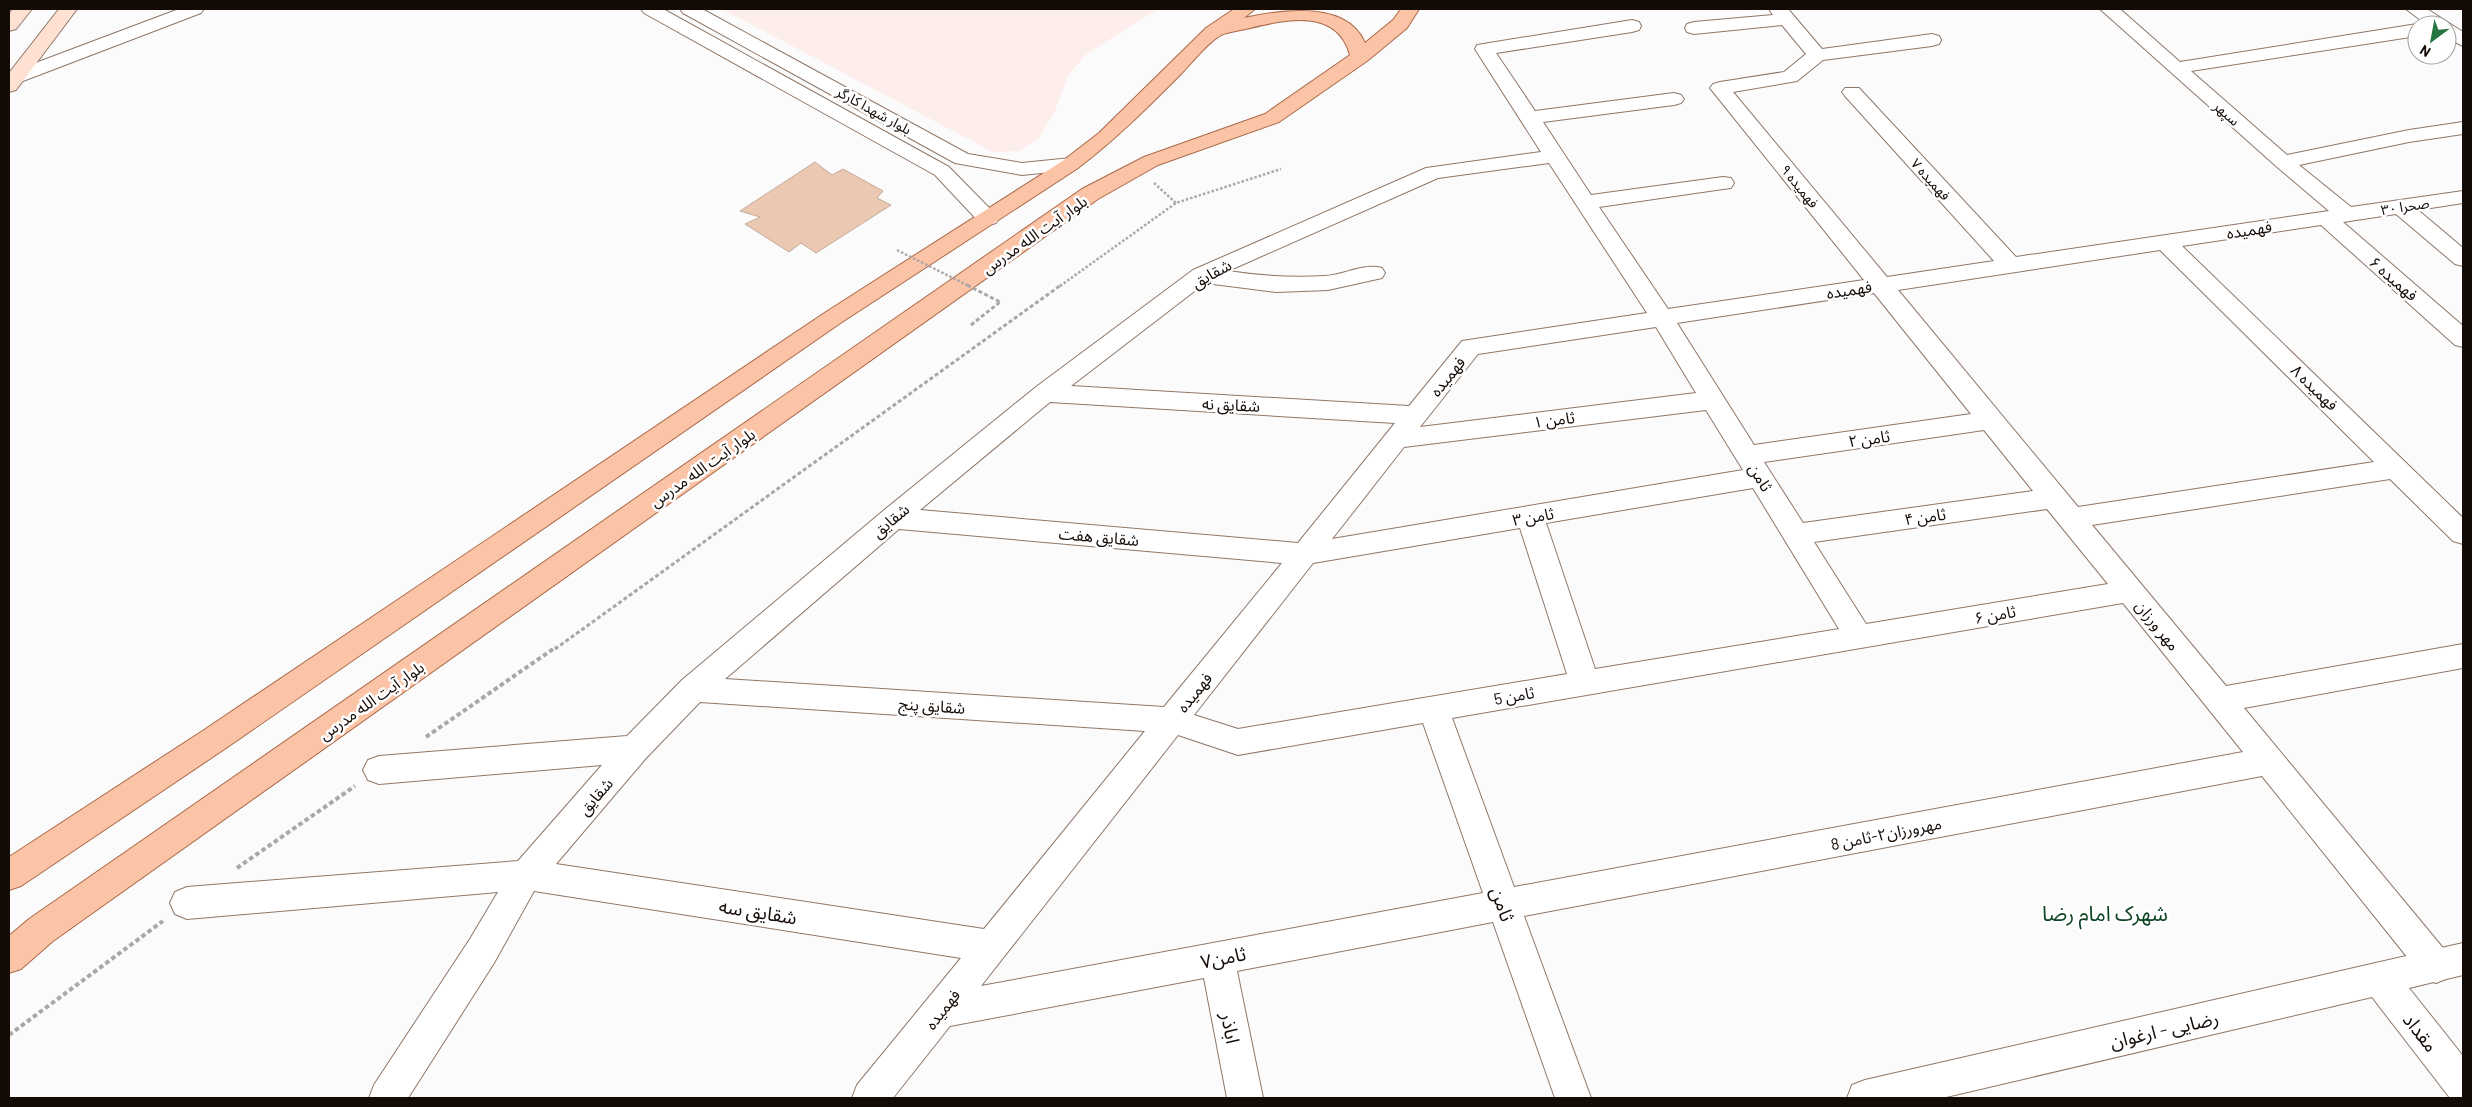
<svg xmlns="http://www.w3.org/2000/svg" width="2472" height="1107" viewBox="0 0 2472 1107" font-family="Barlow,'Noto Sans Arabic',sans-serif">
<rect width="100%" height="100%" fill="#fbfbfb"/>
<path fill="#fdedeb" d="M722,9H1158L1085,55L1068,76L1055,111L1039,138L1020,151L993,152Z"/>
<path fill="#ebc8b1" stroke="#c4aa9a" d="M815,162L832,175L843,169L883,191L877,198L891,205L816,253L801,243L789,252L745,224L760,217L740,211Z"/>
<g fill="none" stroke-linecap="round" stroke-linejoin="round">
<defs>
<g id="minor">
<path d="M1769,9H1788L1822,49L1932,34L1939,36L1941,40L1939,44L1932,46L1823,60L1797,81L1733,92L1887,277L1994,261L1845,96L1842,92L1845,88H1859L2016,257L2329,211L2276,166L2100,9H2120L2180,62L2417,24L2419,25H2417V36L2191,71L2287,155L2409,130L2463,122V134L2409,142L2299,165L2351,207L2463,191V203L2418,210L2463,248V266L2455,264L2396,214L2343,222L2463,326V347L2455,345L2321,225L2182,246L2463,518V544L2453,541L2390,479L2092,525L2226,686L2463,644V668L2244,708L2448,954L2453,966L2448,978L2436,983L2424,978L2262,776L1524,916L1591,1098H1555L1493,922L1237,971L1263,1098H1227L1204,978L950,1026L893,1098H852L857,1085L961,958L534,891L494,963L408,1098H369L374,1085L470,939L498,892L187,919L175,914L170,903L175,892L187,887L518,861L602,765L379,784L368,780L363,770L368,760L379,756L627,736L682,680L883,511L1036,387L1193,270L1426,168L1541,152L1475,49L1477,45L1632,20L1639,22L1641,26L1639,30L1632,32L1496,53L1535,111L1674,93L1681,95L1684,99L1681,103L1674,105L1543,122L1591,195L1723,177L1731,178L1734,183L1731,188L1723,189L1599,207L1668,309L1864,280L1710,88L1713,84L1720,82L1784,72L1806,54L1782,25L1694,34L1687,32L1685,28L1687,24L1694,22L1773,15ZM1549,163L1647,313L1462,341L1409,406L1071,386L1205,283L1276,292L1328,290L1382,278L1385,273L1382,268C1364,263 1344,275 1325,276C1292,278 1261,276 1228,271L1438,178ZM2160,250L2374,462L2078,507L1898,290ZM1874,293L1971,414L1754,445L1677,323ZM1656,327L1696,393L1420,427L1478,354ZM1050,402L1395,423L1298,543L920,510ZM1706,410L1743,470L1332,539L1404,447ZM1984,430L2033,491L1803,523L1764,462ZM1753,488L1839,629L1595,669L1546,523ZM2047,509L2108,584L1866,624L1814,542ZM1520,528L1567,674L1238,729L1194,715L1313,563ZM899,529L1282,563L1164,707L725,679ZM2123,603L2243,752L1514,887L1452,718ZM700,702L1145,731L984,929L556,864L646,758ZM1423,723L1483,893L981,986L1178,735L1238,755Z"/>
<path d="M2406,9H2427L2463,32V46L2447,38V25H2427Z"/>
</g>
<g id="tertiary">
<path d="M179,9H204L201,13L23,81L16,83L9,81V73Z"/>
<path d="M641,9H663L949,167L999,218L996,223L988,225L980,223L935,175L644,13Z"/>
<path d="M680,9H702L968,154L1022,163L1071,158L1078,160L1081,164L1078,168L1071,170L1022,175L955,163L683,13Z"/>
<path d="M2463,943V975L2409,988L2463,1056V1098H2450L2372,997L1942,1098H1847L1852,1085L1865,1080Z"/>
</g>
<g id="secondary">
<path d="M13,9H32L16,29L9,31V14Z"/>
<path d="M59,9H77L16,90L9,92V73Z"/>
</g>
<path id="primary" d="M1234,9H1255L1244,18C1281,10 1347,0 1365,43L1393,20L1401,9H1419L1407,28L1367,61L1279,122L1158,165L1098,199L53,941L21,969L9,973V936L29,919L1082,189L1144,157L1265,114L1350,55C1337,8 1287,19 1250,28C1242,30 1227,32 1221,35C1207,43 1191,64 1180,75C1147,108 1115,140 1078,168L842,322L226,748L21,886L9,890V857L204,730L826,312L1064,160L1099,133L1206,28Z"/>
</defs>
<use href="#minor" stroke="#8f7767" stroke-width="2"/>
<use href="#tertiary" stroke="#8f7767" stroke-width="2"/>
<use href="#secondary" stroke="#8f7767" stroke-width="2"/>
<use href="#primary" stroke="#aa6948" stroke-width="2"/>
<g stroke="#aba7a6" stroke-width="2.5" stroke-dasharray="2.5 2" stroke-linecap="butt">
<path d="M1154,183L1176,203"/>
<path d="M1060,286L1176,203L1281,169"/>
</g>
<g stroke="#aba7a6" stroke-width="3" stroke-dasharray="4 2.5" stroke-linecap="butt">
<path d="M971,325L1000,302"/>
<path d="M555,649L1061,285"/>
</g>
<g stroke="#aba7a6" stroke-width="4" stroke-dasharray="4.5 3" stroke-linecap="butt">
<path d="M426,737L556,647"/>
<path d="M237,868L355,786"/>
<path d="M9,1035L163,921"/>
</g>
<use href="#minor" fill="#fff" fill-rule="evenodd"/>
<use href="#tertiary" fill="#fff" fill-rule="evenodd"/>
<use href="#secondary" fill="#fee1d3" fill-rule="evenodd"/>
<use href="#primary" fill="#fcc4a7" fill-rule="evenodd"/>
<path stroke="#aba7a6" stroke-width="2.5" stroke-dasharray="2.5 2" stroke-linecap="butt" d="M897,250L969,286"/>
<path stroke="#aba7a6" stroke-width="3" stroke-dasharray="4 2.5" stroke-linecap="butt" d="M967,285L1000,302"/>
</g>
<g text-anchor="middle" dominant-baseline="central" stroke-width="5" stroke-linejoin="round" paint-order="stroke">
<g font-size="14" fill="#140b06" stroke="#fff">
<text transform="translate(874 110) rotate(29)">بلوار شهدا کارگر</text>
<text transform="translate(2227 113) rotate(41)">سپهر</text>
<text transform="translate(1931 179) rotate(48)">فهمیده ۷</text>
<text transform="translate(1800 186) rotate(51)">فهمیده ۹</text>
<text transform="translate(2405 206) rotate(-9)">صحرا ۳۰</text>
</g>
<g font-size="16" fill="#140b06" stroke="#fff">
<text transform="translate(2249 229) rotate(-9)">فهمیده</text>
<text transform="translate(1034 234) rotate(-35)">بلوار آیت الله مدرس</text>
<text transform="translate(1211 273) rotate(-29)">شقایق</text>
<text transform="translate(2394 278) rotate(41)">فهمیده ۶</text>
<text transform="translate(1849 289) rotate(-9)">فهمیده</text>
<text transform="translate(1447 376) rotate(-51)">فهمیده</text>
<text transform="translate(2315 387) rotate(44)">فهمیده ۸</text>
<text transform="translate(1231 404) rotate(3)">شقایق نه</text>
<text transform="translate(1554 419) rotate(-7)">ثامن ۱</text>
<text transform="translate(1869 438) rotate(-8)">ثامن ۲</text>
<text transform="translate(702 467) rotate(-35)">بلوار آیت الله مدرس</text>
<text transform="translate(1761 477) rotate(58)">ثامن</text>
<text transform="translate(1533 516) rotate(-10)">ثامن ۳</text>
<text transform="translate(1925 516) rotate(-8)">ثامن ۴</text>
<text transform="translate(890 520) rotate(-40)">شقایق</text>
<text transform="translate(1099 536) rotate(5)">شقایق هفت</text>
<text transform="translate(1995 614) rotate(-10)">ثامن ۶</text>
<text transform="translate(2158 625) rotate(51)">مهر ورزان</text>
<text transform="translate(1194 692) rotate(-51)">فهمیده</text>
<text transform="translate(1514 695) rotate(-10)">ثامن 5</text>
<text transform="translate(371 700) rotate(-35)">بلوار آیت الله مدرس</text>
<text transform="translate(932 705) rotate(4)">شقایق پنج</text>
<text transform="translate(595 796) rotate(-49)">شقایق</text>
<text transform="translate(1886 833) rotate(-11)">مهرورزان۲-ثامن 8</text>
<text transform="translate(942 1009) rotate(-52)">فهمیده</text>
</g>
<g font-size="19" fill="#140b06" stroke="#fff">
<text transform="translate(1503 904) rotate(70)">ثامن</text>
<text transform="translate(758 911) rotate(9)">شقایق سه</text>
<text transform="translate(1223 957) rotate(-11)">ثامن۷</text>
<text transform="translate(1231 1028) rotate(79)">اباذر</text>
<text transform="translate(2164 1029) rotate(-13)">رضایی - ارغوان</text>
<text transform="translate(2421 1032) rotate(52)">مقداد</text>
</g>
<g font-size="21" fill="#0e4423" stroke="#fff">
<text x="2105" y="912">شهرک امام رضا</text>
</g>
</g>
<rect width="2472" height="1107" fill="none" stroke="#140b06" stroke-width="20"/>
<g transform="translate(2432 40) rotate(212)"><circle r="24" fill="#ffffff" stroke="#a19d9b"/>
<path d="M0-4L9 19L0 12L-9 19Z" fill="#287544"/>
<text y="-8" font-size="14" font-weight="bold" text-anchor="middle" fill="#140b06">N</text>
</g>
</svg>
